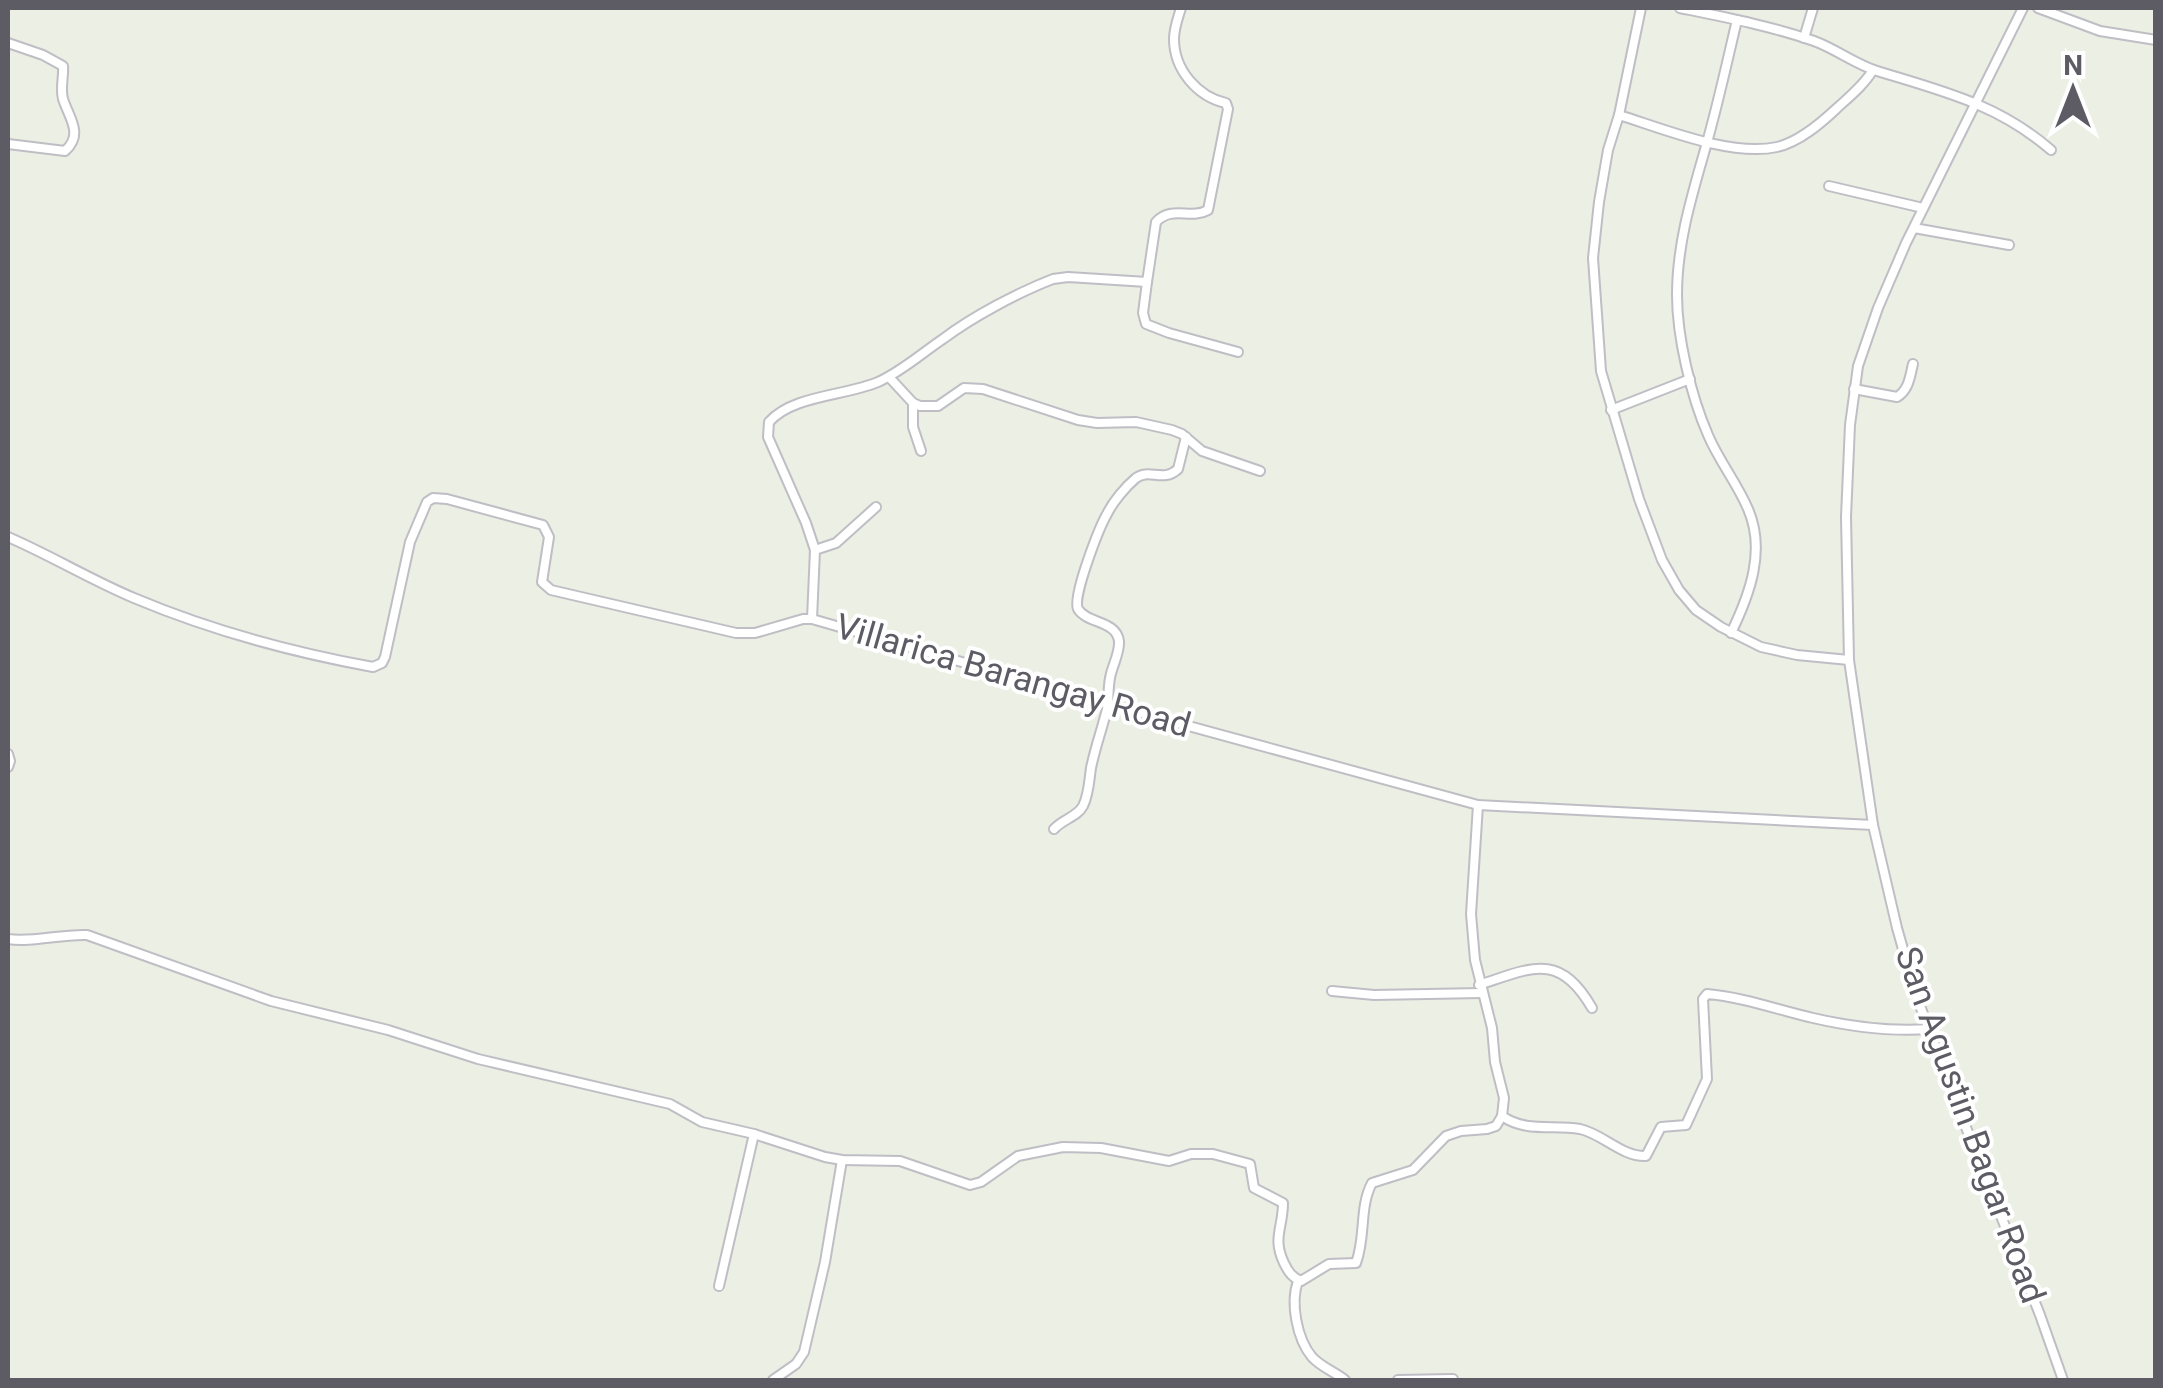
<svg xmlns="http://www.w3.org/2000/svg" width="2163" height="1388" viewBox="0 0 2163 1388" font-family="Roboto,sans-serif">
<rect width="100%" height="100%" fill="#ebefe4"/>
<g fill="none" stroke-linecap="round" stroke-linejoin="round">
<defs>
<g id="street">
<path d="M1641,8L1619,115L1608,150L1599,202L1593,258L1601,371L1639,499L1662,560L1679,590L1696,610L1721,627L1761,647L1797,655L1849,660"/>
<path d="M1680,8C1724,17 1771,26 1814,41C1836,49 1855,64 1877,71C1942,91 1998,104 2051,150"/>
<path d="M2023,8L1906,243L1878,308L1858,366L1850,425L1846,517L1849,660L1873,825L1897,928L1916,995L1956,1102L2040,1315L2063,1380"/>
<path d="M2038,8L2100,31L2156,40"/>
<path d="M1804,38L1813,8"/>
<path d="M8,43L43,55L63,66C64,76 60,88 63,99C69,118 84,134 65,151L8,144"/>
<path d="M1619,115C1664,129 1731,157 1777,147C1799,142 1820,124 1836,109C1849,97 1864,85 1873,70"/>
<path d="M1829,186L1923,208"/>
<path d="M1914,228L2009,245"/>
<path d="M1147,282L1143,313L1146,324L1169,333L1238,352"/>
<path d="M889,377L913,403L920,406H938L964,388L983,389L1078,420L1097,423L1136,422L1172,430L1182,434L1202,451L1260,471"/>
<path d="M1854,389L1897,397C1909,390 1910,376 1913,364"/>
<path d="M913,403V427L921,451"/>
<path d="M1611,410L1690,379"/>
<path d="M8,537C50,555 91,580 134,598C210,630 291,652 373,667L382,663L385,657L410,542L427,502L433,498L447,499L543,525L549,537L542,582L551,590L736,633H755L803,619H812L1108,704L1478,805L1873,825"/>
<path d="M815,550L836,543L876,507"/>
<path d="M812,619L815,550L806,523L768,437L769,422C793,395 845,396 878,382C901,372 922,353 943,339C972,317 1019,292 1053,279L1068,277L1147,282L1156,222C1172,205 1191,220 1208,210L1228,109L1226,103C1198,97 1174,70 1174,39C1174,28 1178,18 1181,8"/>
<path d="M1731,633C1750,594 1766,550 1748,509C1737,483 1719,461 1708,435C1691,396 1677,337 1677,295C1677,243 1692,195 1706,146C1718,104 1727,62 1737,20"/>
<path d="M8,754L10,761L8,767"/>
<path d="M1054,829C1063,819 1077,817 1083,806C1089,794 1089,781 1091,768C1095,748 1102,729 1107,709C1109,699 1108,688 1110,678C1112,666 1120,653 1119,641C1116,620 1087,624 1078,609C1072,597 1099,528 1107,514C1113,502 1125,487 1136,478C1149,468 1163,483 1178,469L1186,437"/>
<path d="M8,939C31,943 60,934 87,935L271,1001L388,1030L478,1059L670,1104L702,1122L754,1134L825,1157L842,1160L900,1161L970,1185L981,1182L1018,1156L1063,1147L1101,1148L1169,1161L1191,1154H1213L1250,1164L1254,1188L1283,1203C1283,1228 1272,1238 1284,1263C1289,1273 1292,1277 1301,1281L1329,1264L1356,1263C1366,1237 1359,1207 1372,1183L1413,1170L1446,1136L1461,1131L1487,1129L1496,1126L1502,1116L1504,1098L1495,1062L1492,1028L1475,960L1471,914L1478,805"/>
<path d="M1479,985C1531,968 1559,951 1592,1008"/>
<path d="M1332,991L1374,995L1482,993"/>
<path d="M1502,1116C1526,1133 1554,1124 1580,1129C1603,1134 1622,1157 1646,1156L1661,1127L1686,1125L1707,1079L1703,999L1707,994C1743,997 1778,1010 1813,1018C1852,1027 1889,1032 1929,1029"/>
<path d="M1298,1281C1290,1303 1297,1339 1312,1357C1321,1367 1335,1372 1345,1380"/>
<path d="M719,1286L754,1134"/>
<path d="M773,1380L796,1364L804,1352L825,1262L842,1160"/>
<path d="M1398,1380L1453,1379"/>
</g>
</defs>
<use href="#street" stroke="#bfbec5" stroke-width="12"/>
<use href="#street" stroke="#fff" stroke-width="8"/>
</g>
<g text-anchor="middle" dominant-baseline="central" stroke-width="8" stroke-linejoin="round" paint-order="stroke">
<g font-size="35" fill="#5d5c65" stroke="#fff">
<text transform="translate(1013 676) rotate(16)">Villarica Barangay Road</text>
<text transform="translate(1970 1125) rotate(70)">San Agustin Bagar Road</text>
</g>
</g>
<rect width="2163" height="1388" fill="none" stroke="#5d5c65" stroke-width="20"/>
<g transform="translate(2073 90)" stroke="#ffffff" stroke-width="8" paint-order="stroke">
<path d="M0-8L18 38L0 25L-18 38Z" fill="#5d5c65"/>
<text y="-15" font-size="28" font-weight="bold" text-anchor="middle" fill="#5d5c65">N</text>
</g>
</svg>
